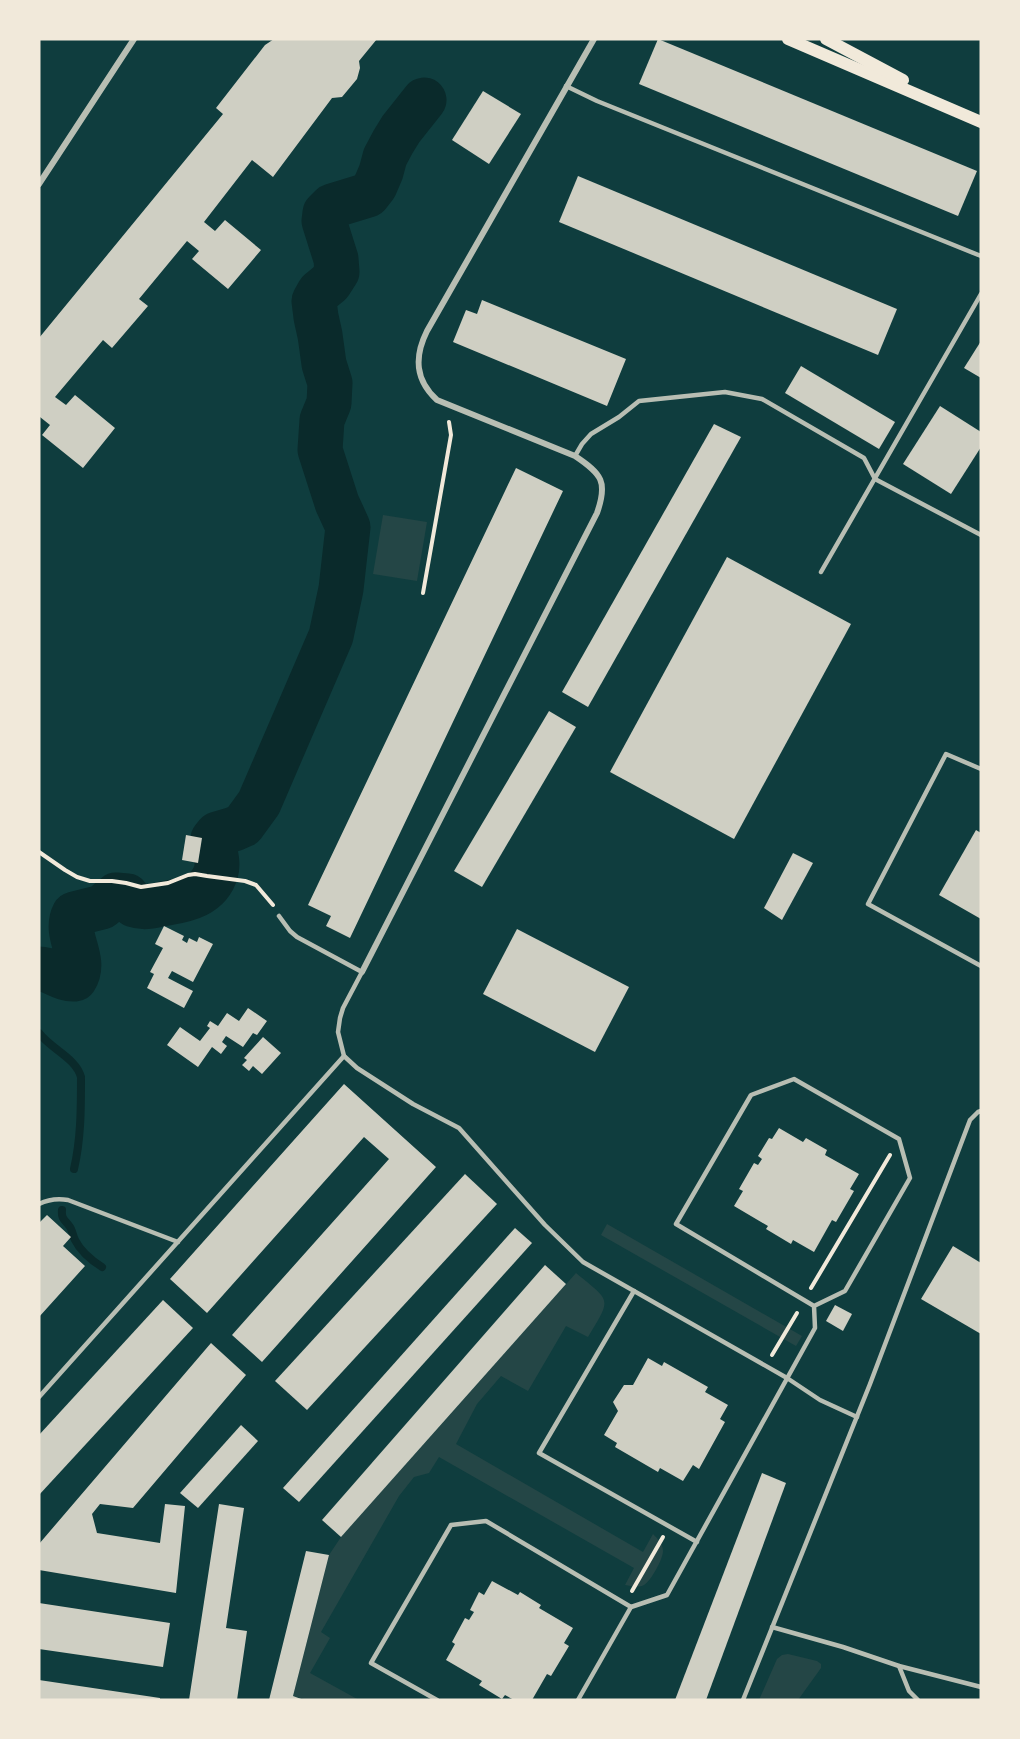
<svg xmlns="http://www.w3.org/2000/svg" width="1020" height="1739" viewBox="0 0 1020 1739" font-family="Inter,sans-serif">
<rect width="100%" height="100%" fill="#0f3d3e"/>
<g fill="#244646">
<path d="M383,515L427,522L417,581L373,574Z"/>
<path d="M607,1224L802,1336L796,1346L601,1235Z"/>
<path d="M576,1273C611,1302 612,1297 588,1337L566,1326L528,1391L501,1376L477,1404L456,1444L643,1552L653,1534C658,1539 663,1544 663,1551C663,1559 651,1581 644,1585C639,1588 631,1586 625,1585L634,1568L439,1457L429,1473L414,1477L399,1496L321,1632L330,1638L310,1673L359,1700H307L293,1696L329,1555L341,1537Z"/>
<path d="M788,1654L817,1661L821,1664V1668L798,1700H759L777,1659L782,1655Z"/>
</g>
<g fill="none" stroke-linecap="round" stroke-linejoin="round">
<g stroke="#0a2a2b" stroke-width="8">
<path d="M39,1033C51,1049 76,1058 81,1077C81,1109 81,1139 74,1169"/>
<path d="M62,1210C61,1219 65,1220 70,1227C72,1230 73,1236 75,1240C81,1252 91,1260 102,1267"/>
</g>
<path stroke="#0a2a2b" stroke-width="45" d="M39,969C53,969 61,980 75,979C88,959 63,935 74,914L102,907L116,895L127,896L134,905C146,909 155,905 167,903C187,900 209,895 216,872C219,862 214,850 213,839L217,834L234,829L243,825L259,803L331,636L341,589L348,527L337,503L320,450L322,420L329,403L330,383L324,364L320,335L316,317L314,301L319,292L330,283L337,272L336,259L324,221L325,213L332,206L368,195L375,186L381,172L385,157L393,142L401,129L424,100"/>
</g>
<g fill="#cfcfc3">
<path d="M274,39H377L359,61L360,68L357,79L342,97L332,98L273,177L252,160L204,222L215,231L225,220L261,250L228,289L192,259L199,251L187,241L139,299L148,306L112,348L103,340L55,397L66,405L75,395L115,428L83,468L42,435L50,425L40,417L39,419V338L223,114L216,108L265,45Z"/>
<path d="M658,39L977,171L958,216L639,84Z"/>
<path d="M483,91L521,114L489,164L452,140Z"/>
<path d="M578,176L897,309L878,355L559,222Z"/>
<path d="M482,300L626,359L607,406L453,342L466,310L477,314Z"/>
<path d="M981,341V378L964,368Z"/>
<path d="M801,366L895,422L879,449L785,393Z"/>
<path d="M940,406L981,432V447L951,494L903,464Z"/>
<path d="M714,424L741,437L588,707L562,692Z"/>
<path d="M516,468L563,491L350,938L326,926L331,916L308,905Z"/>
<path d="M727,557L851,624L734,839L610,772Z"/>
<path d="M549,711L576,727L482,887L454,871Z"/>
<path d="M976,830L981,833V919L939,895Z"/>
<path d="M186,835L202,838L198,863L182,860Z"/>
<path d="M793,853L813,863L782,920L764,908Z"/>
<path d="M164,926L184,936L182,940L187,943L189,938L197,942L199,937L213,944L193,982L172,971L168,978L193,991L184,1008L147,988L154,974L150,972L163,948L155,944Z"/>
<path d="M517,929L629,987L595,1052L483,994Z"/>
<path d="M248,1008L267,1021L257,1035L253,1033L243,1047L226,1036L222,1042L227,1046L221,1054L212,1047L198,1067L167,1045L180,1027L200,1041L210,1028L207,1026L210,1021L218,1026L227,1013L239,1021Z"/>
<path d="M263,1037L281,1053L262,1074L253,1066L249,1071L242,1065L247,1060L244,1058Z"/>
<path d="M344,1084L436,1167L262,1362L232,1335L389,1159L364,1137L207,1313L170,1279Z"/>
<path d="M779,1128L803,1142L806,1138L827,1150L825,1155L859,1174L850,1189L854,1191L836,1222L832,1220L814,1252L793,1240L791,1244L766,1229L768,1226L734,1206L743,1191L739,1189L754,1163L758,1165L762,1159L758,1156L769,1138L772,1139Z"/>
<path d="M465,1174L497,1204L307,1410L275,1381Z"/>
<path d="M47,1215L71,1237L63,1246L85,1266L39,1317V1223Z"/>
<path d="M515,1228L532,1243L299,1502L283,1488Z"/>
<path d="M953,1246L981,1263V1334L921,1299Z"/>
<path d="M545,1265L566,1284L341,1537L322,1520Z"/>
<path d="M163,1300L193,1328L39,1495V1435Z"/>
<path d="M835,1305L852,1314L843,1331L826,1321Z"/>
<path d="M211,1343L246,1375L133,1508L100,1504L92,1514L97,1533L160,1543L165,1504L185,1506L176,1593L39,1570V1544Z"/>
<path d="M648,1358L662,1366L664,1362L708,1387L705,1392L728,1405L720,1419L725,1422L699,1469L693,1465L683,1481L660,1468L658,1472L615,1447L617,1443L604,1435L618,1411L613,1402L624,1385H633Z"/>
<path d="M241,1425L258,1441L198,1508L180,1493Z"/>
<path d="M762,1473L786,1483L706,1700H675Z"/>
<path d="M219,1504L244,1508L226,1628L247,1631L237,1700H189Z"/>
<path d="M306,1551L329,1555L293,1696L304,1700H269Z"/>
<path d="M492,1581L518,1595L520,1592L541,1605L539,1608L573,1628L564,1643L569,1646L551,1676L547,1674L532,1700H514L505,1695L502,1699L479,1685L482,1681L446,1660L455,1644L452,1642L465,1618L469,1620L474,1612L470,1610L479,1592L484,1595Z"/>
<path d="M39,1603L170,1623L163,1667L39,1649Z"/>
<path d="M39,1680L160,1698V1700H39Z"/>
</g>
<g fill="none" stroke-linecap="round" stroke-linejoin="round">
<g stroke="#f1e9da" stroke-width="4">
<path d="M423,593L451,435L449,422"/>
<path d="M39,852L65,870L77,877L90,881H112L126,883L141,887L168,883L188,875L195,874L207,876L245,881L256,885L273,905"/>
<path d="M811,1288L890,1155"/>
<path d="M772,1355L797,1313"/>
<path d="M632,1591L663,1537"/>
</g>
<g stroke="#b8beb3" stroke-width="4.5">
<path d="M566,86L597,101L981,256"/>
<path d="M575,456L582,444L591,434L619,417L639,401L725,392L762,399L864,458L875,479L981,535"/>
<path d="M821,572L981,294"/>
<path d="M981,769L946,754L868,904L981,966"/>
<path d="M279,916L290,931L297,937L362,972L343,1008L340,1018L338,1032L344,1056L357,1068L413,1104L459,1128L545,1225L583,1262L787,1378L820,1400L857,1417"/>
<path d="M39,1204C49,1199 57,1198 68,1200L178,1242"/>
<path d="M634,1291L539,1453L697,1542"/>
<path d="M39,1397L344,1056"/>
<path d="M772,1627L843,1647L899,1666L981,1687"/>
<path d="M899,1666L909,1691L918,1700"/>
<path d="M437,1700L371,1663L451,1525L486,1521L631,1607"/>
<path d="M578,1700L631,1607L667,1595L815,1328L814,1306L676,1224L751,1095L794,1079L899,1139L910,1178L845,1291L814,1306"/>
<path d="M743,1700L870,1384L970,1120L978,1112L981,1111"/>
</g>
<g stroke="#b8beb3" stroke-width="6">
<path d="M39,184L134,39"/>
<path d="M362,972L597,513C608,482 602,474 575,456L437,400C415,380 414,357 427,331L594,39"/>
</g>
<g stroke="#f1e9da" stroke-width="12">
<path d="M788,39L981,122"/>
<path d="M826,39L903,80"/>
</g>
</g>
<rect width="1020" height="1739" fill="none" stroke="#f1e9da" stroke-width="81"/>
</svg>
